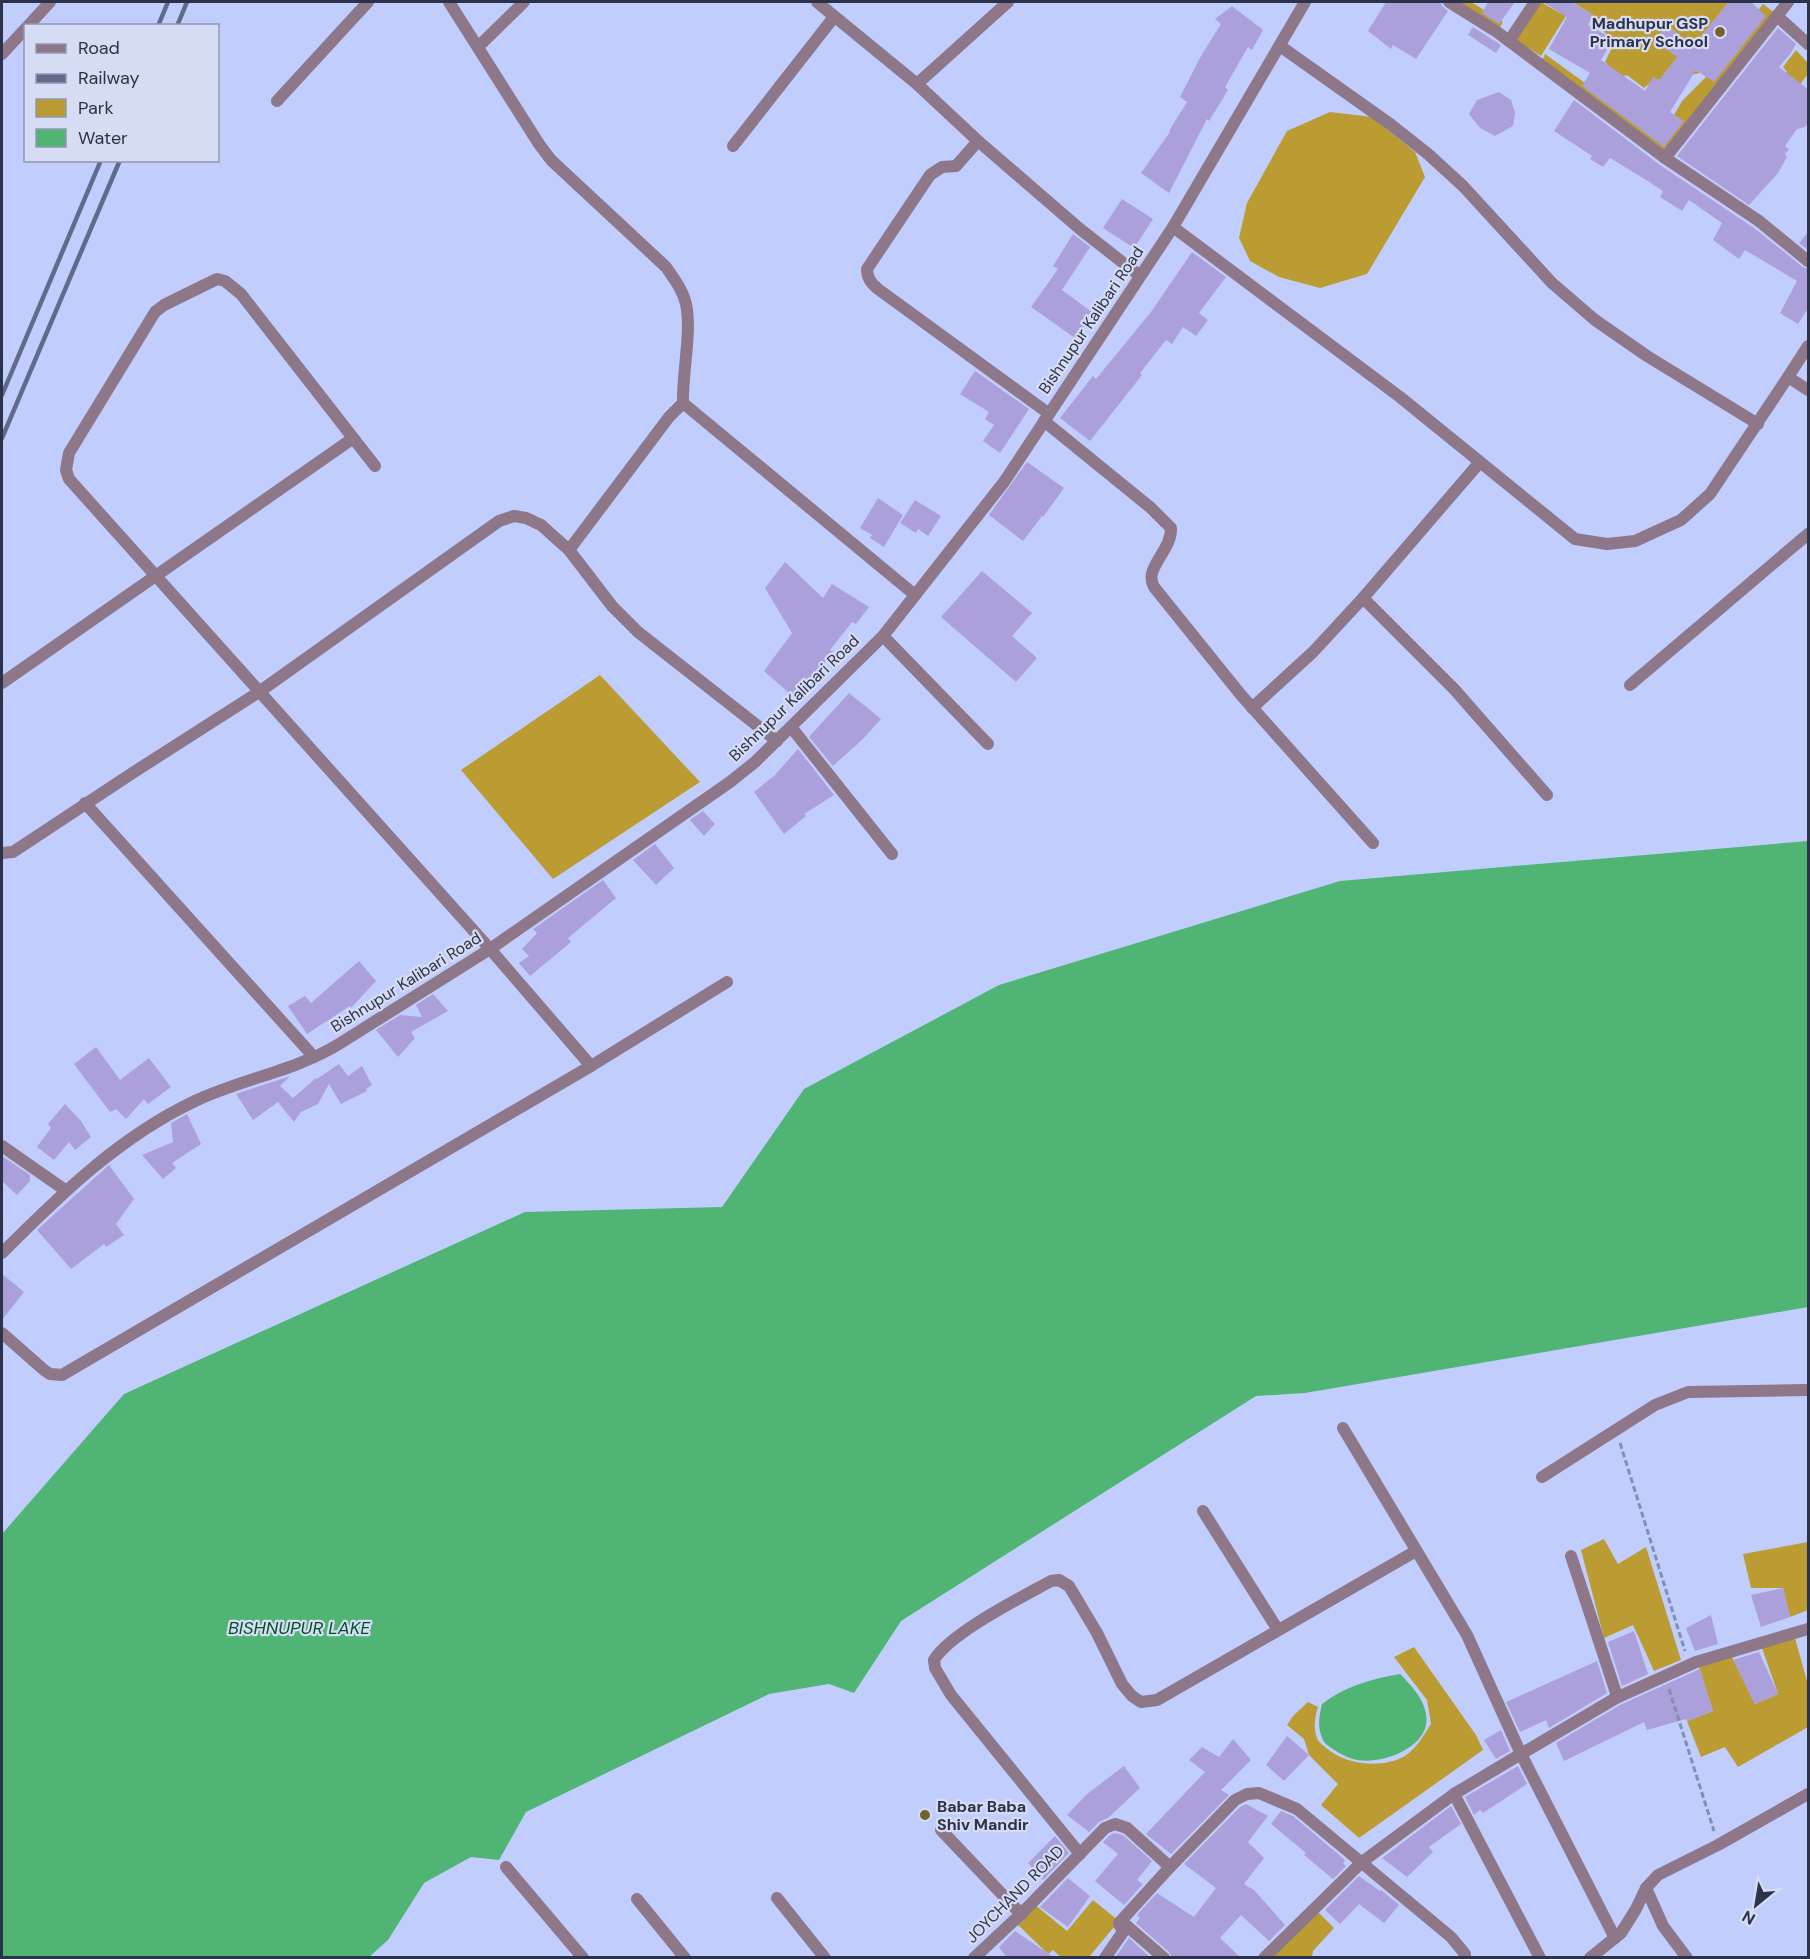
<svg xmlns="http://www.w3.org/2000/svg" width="1810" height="1959" viewBox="0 0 1810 1959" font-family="'DM Sans',sans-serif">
<rect width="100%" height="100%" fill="#c1cefd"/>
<g fill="#ba9c32">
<path d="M1450,2H1471L1503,22L1497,32Z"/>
<path d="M1541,2L1562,14L1569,2H1729L1693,46L1667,25L1655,41L1700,73C1681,78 1660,74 1644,88L1627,75L1620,77L1605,62L1615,41L1597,26L1592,18L1593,15L1574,3L1541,56L1512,38Z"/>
<path d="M1763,4L1775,13L1663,155L1542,61L1545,54L1661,138L1682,101L1705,78Z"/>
<path d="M1796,50L1808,63V74L1788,100L1774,91L1787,72L1783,67Z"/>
<path d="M1330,112L1372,117L1415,152L1425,177L1367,274L1320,288L1279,277L1250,261L1239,238L1247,203L1287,131Z"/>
<path d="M600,675L700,782L553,879L461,770Z"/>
<path d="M1604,1539L1618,1564L1646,1547L1681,1660L1654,1671L1633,1625L1604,1638L1581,1550Z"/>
<path d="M1808,1542V1610L1790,1617L1783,1588H1751L1743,1554Z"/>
<path d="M1795,1638L1808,1685V1727L1738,1767L1725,1747L1701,1757L1687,1721L1713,1711L1699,1667L1731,1655L1755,1704L1778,1694L1762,1648Z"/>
<path d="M1414,1647L1476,1735L1483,1750L1359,1838L1321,1805L1338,1784L1309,1755L1304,1739L1287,1725L1293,1716L1308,1702L1318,1707C1315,1717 1313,1727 1317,1738C1318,1742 1323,1745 1326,1748C1346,1765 1382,1769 1405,1756C1417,1748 1423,1736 1431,1724L1427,1700L1394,1657Z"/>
<path d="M1029,1900L1067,1931L1093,1900L1119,1921L1089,1957L1062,1958L1053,1950L1048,1954L1012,1919Z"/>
<path d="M1316,1910L1334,1928L1313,1951L1312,1957L1270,1958Z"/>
</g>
<g fill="#50b574">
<path d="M1808,841V1307L1305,1393L1256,1396L901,1621L854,1693L829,1684L769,1694L526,1812L499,1860L471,1857L424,1883L388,1940L369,1957H2V1534L124,1394L525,1212L722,1207L804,1089L999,985L1340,881Z"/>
<path d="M1400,1674C1412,1686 1430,1705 1426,1725C1421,1751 1376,1766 1353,1759C1346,1757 1339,1753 1333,1749C1329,1746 1325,1744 1323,1740C1317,1727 1319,1717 1322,1704C1345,1686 1371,1679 1400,1674Z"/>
</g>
<g fill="#aba0db">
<path d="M1386,2H1441L1442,6L1448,11L1416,59L1393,45L1391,49L1368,31Z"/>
<path d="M1488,2H1515L1499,24L1482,13Z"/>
<path d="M1543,2H1571L1593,15L1588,25L1613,39L1601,60L1645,91L1653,77L1659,80L1677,57L1655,41L1667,25L1693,46L1729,2H1751L1766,16L1714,82L1696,70L1670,112L1684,121L1664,147L1582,86L1590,73L1549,49L1567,17Z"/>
<path d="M1232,6L1263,30L1252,50L1248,47L1225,87L1228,90L1209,121L1207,119L1169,193L1141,173L1170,132L1169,131L1187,102L1180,97L1201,56L1221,24L1215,19Z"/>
<path d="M1473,27L1501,45L1496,53L1468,35Z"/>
<path d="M1778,28L1796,44L1791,53L1779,67L1809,90V122L1805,127L1797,129L1785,146L1789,149L1785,154L1787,157L1778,173L1749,205L1677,156Z"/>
<path d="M1499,92L1511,100L1515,113L1513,126L1495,136L1480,128L1469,114L1477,100Z"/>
<path d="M1574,100L1660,165L1754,228L1803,267L1809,269V307L1798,324L1780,313L1797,281L1745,250L1739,259L1713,240L1722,223L1689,200L1682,211L1660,197L1663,191L1648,181L1610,158L1603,167L1590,159L1592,156L1554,131Z"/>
<path d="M1122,199L1153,219L1134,248L1103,228Z"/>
<path d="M1809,231V251L1799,243Z"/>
<path d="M1073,234L1090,247L1062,290L1093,313L1075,338L1031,307L1058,269L1053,266Z"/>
<path d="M1192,252L1226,277L1199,313L1208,320L1196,336L1183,327L1172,344L1166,340L1140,373L1142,375L1090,441L1060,418L1093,376L1096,379L1151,312Z"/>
<path d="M975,371L1029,409L1000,453L983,441L994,425L985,419L989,412L960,394Z"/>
<path d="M1027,462L1064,488L1043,517L1042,516L1023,541L989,515Z"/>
<path d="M878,498L903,515L884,547L870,538L872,535L860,528Z"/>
<path d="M915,500L941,516L928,536L918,529L916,533L900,523Z"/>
<path d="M785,562L823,598L832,584L869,607L856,624L852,622L830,650L833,652L796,699L764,671L792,633L765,588Z"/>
<path d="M982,571L1032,613L1012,636L1037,658L1016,682L941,617Z"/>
<path d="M849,693L881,719L862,740L833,766L809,737Z"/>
<path d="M798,749L834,795L804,814L806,816L784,834L754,792L775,775Z"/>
<path d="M703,811L715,824L704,836L690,820Z"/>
<path d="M655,844L674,868L656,885L633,860Z"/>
<path d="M603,880L616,898L568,938L571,942L530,976L519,963L529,956L522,949L537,933L533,929Z"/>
<path d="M359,961L376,981L351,1008L350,1006L307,1034L288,1006L305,996L311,1003Z"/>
<path d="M433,994L448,1011L411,1032L415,1038L398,1057L376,1030L400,1015L422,1017L416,1005Z"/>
<path d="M96,1047L120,1080L149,1058L171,1087L148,1104L144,1099L126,1119L116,1109L110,1112L74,1064Z"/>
<path d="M339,1064L348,1076L362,1066L372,1085L366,1089L367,1091L341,1104L329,1084L318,1104L301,1112L294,1122L278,1102L253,1120L236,1094L290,1076L280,1086L293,1098L316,1078L317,1079Z"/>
<path d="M65,1104L81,1121L91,1137L75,1150L69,1142L54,1160L37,1147L51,1128L48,1124Z"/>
<path d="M187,1114L201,1144L172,1163L176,1168L163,1179L142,1155L173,1142L171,1123Z"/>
<path d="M2,1156L30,1175V1181L17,1195L2,1181Z"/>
<path d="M109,1165L134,1199L116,1224L124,1235L106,1247L104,1244L71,1269L37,1230Z"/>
<path d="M2,1274L24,1292L2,1320Z"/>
<path d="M1783,1588L1790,1617L1761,1627L1751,1595Z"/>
<path d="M1711,1615L1718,1644L1695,1651L1686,1628Z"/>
<path d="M1634,1631L1648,1674L1622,1686L1608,1642Z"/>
<path d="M1759,1652L1778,1694L1755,1704L1733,1660Z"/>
<path d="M1597,1661L1607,1693L1549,1728L1546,1720L1520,1732L1506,1702Z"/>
<path d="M1700,1669L1713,1711L1687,1721L1686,1719L1647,1730L1644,1722L1564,1761L1556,1743L1620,1705Z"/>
<path d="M1501,1730L1510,1751L1496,1759L1484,1740Z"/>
<path d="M1287,1736L1309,1755L1284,1781L1266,1765Z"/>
<path d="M1233,1739L1251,1760L1221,1790L1229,1795L1171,1854L1146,1834L1205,1772L1189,1760L1202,1747L1219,1757Z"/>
<path d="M1124,1766L1140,1788L1108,1818L1099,1822L1089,1832L1067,1815L1087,1794Z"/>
<path d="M1518,1766L1527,1784L1483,1813L1480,1810L1474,1815L1465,1797Z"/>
<path d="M1246,1804L1268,1816L1248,1842L1264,1858L1244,1884L1254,1890L1285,1925L1269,1941L1241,1915L1220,1938L1241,1958H1172L1169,1952L1136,1923L1140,1918L1137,1915L1157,1893L1194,1917L1216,1888L1184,1864L1240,1807Z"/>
<path d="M1451,1806L1461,1824L1429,1847L1433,1852L1407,1877L1382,1858Z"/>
<path d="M1281,1811L1293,1816L1345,1860L1343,1863L1346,1866L1333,1879L1304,1855L1306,1853L1271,1824Z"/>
<path d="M1115,1833L1123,1835L1152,1861L1137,1880L1143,1884L1124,1905L1095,1881L1118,1854L1103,1842L1110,1835Z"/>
<path d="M1055,1836L1069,1853L1043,1880L1028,1863Z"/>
<path d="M1359,1876L1380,1891L1381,1890L1399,1905L1384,1923L1359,1904L1340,1924L1325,1910Z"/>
<path d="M1068,1878L1090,1896L1068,1927L1040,1907Z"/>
<path d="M1015,1931L1055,1958H1007L999,1947Z"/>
<path d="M1129,1938L1151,1958H1115Z"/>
</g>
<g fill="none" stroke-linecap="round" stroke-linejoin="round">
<g stroke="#838eb3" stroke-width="3" stroke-dasharray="6 3" stroke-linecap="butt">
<path d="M1620,1443L1685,1651"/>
<path d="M1669,1689L1714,1831"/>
</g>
<g stroke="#8d7789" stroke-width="12">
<path d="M449,2L539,144L551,160L666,267C674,279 683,290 686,304C692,332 682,374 683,403L669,417L569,550"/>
<path d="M817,2L917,84L978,141L1080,229L1140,276"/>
<path d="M1449,2L1497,32L1665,158L1759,221L1808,261"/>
<path d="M1777,16L1808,44"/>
<path d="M28,26L50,2"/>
<path d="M1509,41L1535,2"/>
<path d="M1280,46L1390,124L1428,154L1463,186L1552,283L1595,320L1647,356L1758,424"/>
<path d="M478,47L524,2"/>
<path d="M2,54L26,28"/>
<path d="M917,84L1008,2"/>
<path d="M277,101L368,2"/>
<path d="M978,141L956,166L942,167L930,175L867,269C867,278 871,283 878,289L1048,413"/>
<path d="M733,146L834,17"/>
<path d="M1665,158L1788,2"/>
<path d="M1173,227L1400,397L1575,539L1607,544L1635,541L1681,520L1710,494L1788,377L1808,390"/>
<path d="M1788,377L1808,346"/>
<path d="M683,403L915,595"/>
<path d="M1044,421L1151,508L1171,528C1172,551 1143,568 1154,587L1241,695L1373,843"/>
<path d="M375,466L241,294L225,281L217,279L164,305L155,312L69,453L66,470L69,479L490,949L591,1066"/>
<path d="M1363,598L1455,690L1547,795"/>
<path d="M883,636L988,744"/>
<path d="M2,683L352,439"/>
<path d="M1630,685L1808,534"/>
<path d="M1252,708L1313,652L1363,598L1480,462"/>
<path d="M791,727L892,854"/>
<path d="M85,803L314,1057"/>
<path d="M2,853L13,852L134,772L259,692L499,521L514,516L526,518L541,525L569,550L612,606L638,632L777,741"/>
<path d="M2,1146L65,1190"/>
<path d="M2,1253C60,1195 119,1137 195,1101C241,1079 295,1071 339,1044L490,949L730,782L755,762L883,636L1004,482L1173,227L1305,2"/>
<path d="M2,1333L44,1370L50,1374L62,1375L591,1066L727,982"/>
<path d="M1343,1428L1467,1635L1521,1754L1615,1938"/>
<path d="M1542,1477L1655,1405L1688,1392L1808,1390"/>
<path d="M1203,1511L1278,1630"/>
<path d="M1571,1556L1616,1693V1698"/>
<path d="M1454,1794L1540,1958"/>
<path d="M941,1830L1021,1914"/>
<path d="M1080,1854L951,1695L935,1668L934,1660C950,1633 1022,1597 1051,1581L1059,1580L1069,1586L1097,1633L1122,1684L1132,1696L1141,1702L1157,1700L1416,1551"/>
<path d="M506,1867L583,1958"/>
<path d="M1646,1888L1663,1926L1687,1958"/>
<path d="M777,1898L825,1958"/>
<path d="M637,1899L685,1958"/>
<path d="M974,1958L1021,1914L1105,1828L1115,1824L1127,1828L1170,1867L1235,1800L1247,1794L1259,1793L1297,1809L1451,1937L1465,1954V1958"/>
<path d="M1105,1958L1127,1926"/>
<path d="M1164,1958L1127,1926H1120L1119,1923L1170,1867"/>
<path d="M1264,1958L1362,1862L1454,1794L1521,1754L1616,1698L1696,1662L1808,1629"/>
<path d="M1590,1958L1621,1933L1636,1909L1646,1888L1658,1875L1718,1845L1808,1794"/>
</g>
<g stroke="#616a8a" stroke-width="4.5">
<path d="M158,26L168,2"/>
<path d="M177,26L187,2"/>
<path d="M2,395L101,160"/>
<path d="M2,438L120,160"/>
</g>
</g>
<g fill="#71622f" stroke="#d6dcf4" stroke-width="2">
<circle cx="1720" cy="32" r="6"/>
<circle cx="925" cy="1815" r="6"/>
</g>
<g text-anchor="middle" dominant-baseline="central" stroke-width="4.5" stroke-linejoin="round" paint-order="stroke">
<g font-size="16" font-weight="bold" fill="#2c3249" stroke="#d6dcf4" text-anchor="end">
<text x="1708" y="23">Madhupur GSP<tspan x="1708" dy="18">Primary School</tspan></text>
<text x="937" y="1806" text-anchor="start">Babar Baba<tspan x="937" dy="18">Shiv Mandir</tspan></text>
</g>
<g font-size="16" fill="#2c3249" stroke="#d6dcf4">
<text transform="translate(1091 320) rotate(-56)">Bishnupur Kalibari Road</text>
<text transform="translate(794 698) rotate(-44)">Bishnupur Kalibari Road</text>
<text transform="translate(406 982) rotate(-32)">Bishnupur Kalibari Road</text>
<text transform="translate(1015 1894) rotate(-45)">JOYCHAND ROAD</text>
</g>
<g font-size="18" font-style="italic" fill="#005027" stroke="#d6dcf4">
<text x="299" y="1628">BISHNUPUR LAKE</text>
</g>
</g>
<rect width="1810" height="1959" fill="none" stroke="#2c3249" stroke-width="6"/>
<rect x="24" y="24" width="195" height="138" fill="#d6dcf4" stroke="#9298b0" stroke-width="1.5"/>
<rect x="36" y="44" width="30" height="9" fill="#8d7789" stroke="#9298b0" stroke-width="1.5"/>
<text x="78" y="54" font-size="18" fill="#2c3249">Road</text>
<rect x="36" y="74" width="30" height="9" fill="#616a8a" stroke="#9298b0" stroke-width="1.5"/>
<text x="78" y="84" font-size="18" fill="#2c3249">Railway</text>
<rect x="36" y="99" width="30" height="18" fill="#ba9c32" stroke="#9298b0" stroke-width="1.5"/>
<text x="78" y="114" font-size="18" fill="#2c3249">Park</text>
<rect x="36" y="129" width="30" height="18" fill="#50b574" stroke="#9298b0" stroke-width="1.5"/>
<text x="78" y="144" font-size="18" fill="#2c3249">Water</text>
<g transform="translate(1756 1905) rotate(210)" stroke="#d6dcf4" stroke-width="4.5" paint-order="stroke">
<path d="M0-4.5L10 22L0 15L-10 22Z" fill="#2c3249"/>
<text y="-9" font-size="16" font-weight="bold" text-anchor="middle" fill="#2c3249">N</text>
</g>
</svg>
